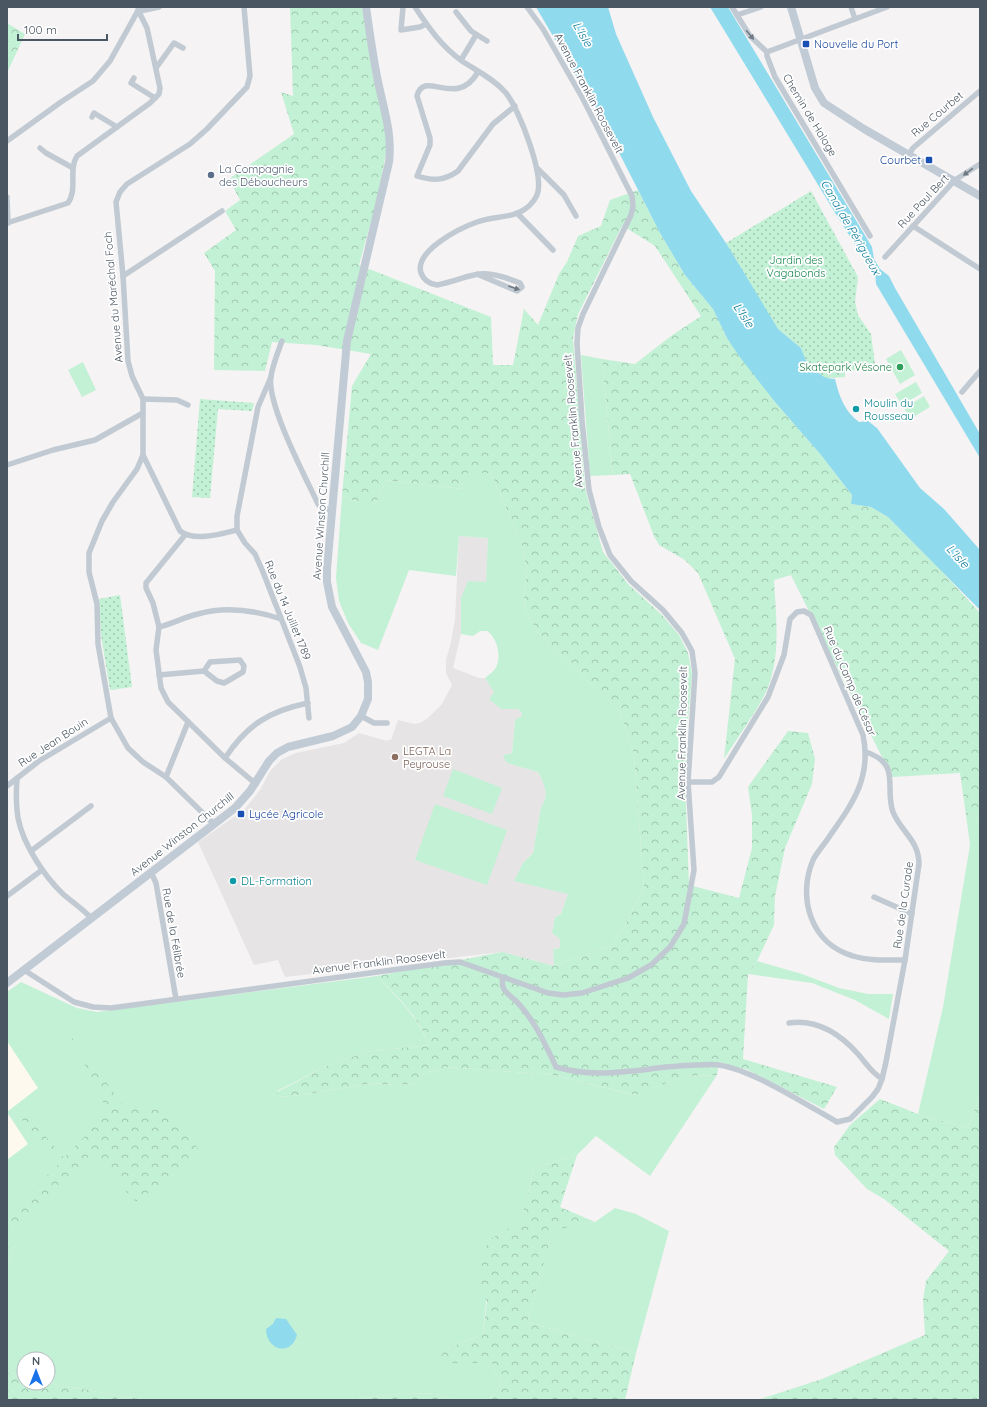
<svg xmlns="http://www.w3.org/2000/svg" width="987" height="1407" viewBox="0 0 987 1407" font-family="Quicksand,sans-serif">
<defs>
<pattern id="forest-crowns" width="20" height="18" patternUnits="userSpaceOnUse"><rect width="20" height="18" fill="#c3f1d5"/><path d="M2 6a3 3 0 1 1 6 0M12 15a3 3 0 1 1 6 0" fill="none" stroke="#a0c6b0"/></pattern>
<pattern id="park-dots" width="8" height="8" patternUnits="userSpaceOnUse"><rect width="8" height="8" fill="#c3f1d5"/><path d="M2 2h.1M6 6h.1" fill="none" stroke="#a0c6b0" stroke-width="1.8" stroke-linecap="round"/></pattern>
</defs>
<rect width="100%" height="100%" fill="#f5f3f3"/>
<g fill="#fdf9ef">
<path d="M7,1041L39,1088L7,1112Z"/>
<path d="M7,1113L28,1144L7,1160Z"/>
</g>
<path fill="#e6e4e5" d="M459,536L488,538L486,582L461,598V634L453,668L479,678H485L494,692L490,698L501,709H518L522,713V716L515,720L512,753L504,755L510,764L538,772L546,788L545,803L541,807L533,853L523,863L568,894L561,914L555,917L552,933L560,939V948L553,949L554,966L502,952L285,977L278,960L254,965L198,842L244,810L260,790L270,771L282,759L296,753L344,743L359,733L387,741L388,740H391L398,720L414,724L420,723L428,718L442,704L452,685L446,673V660L451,642L455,619Z"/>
<g fill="#c3f1d5">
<path d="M901,350L915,375L900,384L886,359Z"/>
<path d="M581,355L602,359L613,475L590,476Z"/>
<path d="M83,362L96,390L82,397L68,370Z"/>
<path d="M916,382L922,393L902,405L895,394Z"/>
<path d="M924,396L930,407L910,419L904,408Z"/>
<path d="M463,473H491L522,545L527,571L524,599L525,610L538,632L620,712L634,755L644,887L622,931L611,946L554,966L553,949L560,948V939L552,933L555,917L561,914L568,894L514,881L523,863L533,853L541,807C550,796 544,783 538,772L510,764L506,762L503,755L512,753L515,720L522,716V713L518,709H501L489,699L494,692L485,678C488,675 492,673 495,669C502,659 498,638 487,631H480L473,636L461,634V598L468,581L486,582L488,538L459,536L456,576L409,570L378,650L361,643L348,623L339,601L336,578L342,496L369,506L377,501L386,480L462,489Z"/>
<path d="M453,769L502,788L492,814L443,796Z"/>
<path d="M435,804L507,830L487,885L415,860Z"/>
<path d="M966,815L980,817V1095L968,1128L918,1114L943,1007L970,845Z"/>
<path d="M757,961L802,974L839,988L868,994H893L889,1019L855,1000L812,983L748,974Z"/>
<path d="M377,976C398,999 417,1015 429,1045L366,1052L324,1067L277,1091L279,1097L302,1095L372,1083L394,1085L414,1084L425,1073L446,1067L554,1075L634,1095L685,1076L717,1075L650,1176L596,1136L577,1155L534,1168L521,1222L492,1238L483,1334L446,1349L443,1363H492L501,1385L489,1400H455L436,1394L405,1393L346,1400H145L48,1383V1359H24V1379L18,1378L7,1369V1269L15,1245L7,1233V1160L28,1144L7,1112L38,1088L7,1041V992L21,982L77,1008L97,1012Z"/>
<path d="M615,1208L636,1214L669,1231L636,1353L527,1322L553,1229L595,1222Z"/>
</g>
<g fill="url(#forest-crowns)">
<path d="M290,7H362L373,76L386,130L387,148L377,200L359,265L491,317L493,365H513L524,309L538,325L559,274L567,262L578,236L601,226L610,200L638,190L660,233L685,275L713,309L727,338L775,402L821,455L852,495L851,504L871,507L888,517L935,564L980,613V817L966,815L960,773L892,777L791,575L774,580C776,618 782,661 764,696C752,718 737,738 724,759L735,659L698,573L685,560L659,545L654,536L630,474L613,475L602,359L635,364L671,336L701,316L655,246L628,229L622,226L578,314L573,338L585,488L603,552L628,584L662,615L679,635L688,653L692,674L686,744L685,780L689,885L739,898L752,848V815L748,787L788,731L808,733L815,759L812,784L785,848L775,896L774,925L757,961L748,974L743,1059L837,1087L824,1109L748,1070L719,1062L717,1075L685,1076L635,1095L554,1075L446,1067L425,1073L414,1084L394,1085L372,1083L302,1095L279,1097L277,1092L324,1067L366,1052L429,1045C417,1014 399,999 377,976L502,952L554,966L611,946L622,931L644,887L634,755L620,712L538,632L525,610L524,599L527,571L522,545L491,473H464L462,489L386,480L377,501L369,506L342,496L352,386L371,354L316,345L272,342L265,371L214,370L215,271L204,253L236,230L225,211L240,200L229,179L294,134L281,92L293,96Z"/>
<path d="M7,23L25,34L7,73Z"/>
<path d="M70,1035L124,1106L165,1111L201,1152L136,1202L91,1154L10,1236L15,1245L7,1269V1215L58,1165L19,1116L25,1112L64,1158L108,1112Z"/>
<path d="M980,1095V1400H757L822,1379L925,1335L923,1300L926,1281L949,1251L884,1199L867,1189L835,1155L834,1147L850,1125L880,1099L918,1114L968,1128Z"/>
<path d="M577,1155L560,1207L595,1222L553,1230L527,1322L636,1353L625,1400H489L501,1385L492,1363H443L441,1356L446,1349L483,1334L487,1301L479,1289L484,1249L492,1238L521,1221L534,1168Z"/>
<path d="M7,1369L18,1378L24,1379V1383H48L145,1400H7Z"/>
<path d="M405,1393L436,1394L455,1400H346Z"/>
</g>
<g fill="url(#park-dots)">
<path d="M811,191L858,277L855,302L858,315L871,334L875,364L872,366L845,372V377L826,378L808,366L801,348L778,329L764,309L726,243Z"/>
<path d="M200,399L254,403L252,411L218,409L210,498L192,497Z"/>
<path d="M120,595L132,687L110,690L101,635L99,599Z"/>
</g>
<g fill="#90daee">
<path d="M536,7H608L616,34L653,117L691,191L726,243L778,329L801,348L808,366L826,378L835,379C839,396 845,412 859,422L868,421L877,428L920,488L944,509L980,550V610L888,517L871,507L851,504L852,495L821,455L775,402L739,356L727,338L713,309L685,275L660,233L583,82L578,79Z"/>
<path d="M710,7H728L872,247L874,259L880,269L889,276L895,288L980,434V458L876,284L875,271L869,262L861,254L834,211Z"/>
<path d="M276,1318L286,1319L297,1335C291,1357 266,1350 266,1329L273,1324Z"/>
</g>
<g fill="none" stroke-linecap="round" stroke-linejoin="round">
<g stroke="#c1cad2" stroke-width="5.5">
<path d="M403,7L401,30L420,27L426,24"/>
<path d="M415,7C429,28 441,46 462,61C477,71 494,79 506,93C519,109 545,176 537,195C533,204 527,209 518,213C505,218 490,217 477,222C460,228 414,251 421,273C424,281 430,284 437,285C476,276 478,266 520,283L522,287L517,291L477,274"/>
<path d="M732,7L750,36L767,52V56L775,77L870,236"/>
<path d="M851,7L855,19"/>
<path d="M140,11L159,7"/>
<path d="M456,12L471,31L487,41"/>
<path d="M737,15L761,7"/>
<path d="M767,52L887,7"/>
<path d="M461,60L476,35"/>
<path d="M156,68L174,43L183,48"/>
<path d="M478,72C456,110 424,68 417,96L430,138V145L417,176C433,181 444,181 458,171L493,124L515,106"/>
<path d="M134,78L131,83L155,98"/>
<path d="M92,117L94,113L117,127"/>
<path d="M7,141L61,102L93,81L110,61L140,7"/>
<path d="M40,148L46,153L73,168"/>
<path d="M909,154L913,148L980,91"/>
<path d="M537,168L564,195L576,216"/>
<path d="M7,197L8,223"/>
<path d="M517,213L553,250"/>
<path d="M7,223L68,203C78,189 68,170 77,156L150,103L159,94L160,88L147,28L138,10"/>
<path d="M913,226L980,269"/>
<path d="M885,257L955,180L980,164"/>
<path d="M123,276L222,211"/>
<path d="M282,341C278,352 273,364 271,376C266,403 305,476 318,504L322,508L331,510"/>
<path d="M271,377L258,407L237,516V530L245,543L255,554L263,572L300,667L306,688L309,718"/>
<path d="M962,392L980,371"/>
<path d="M143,399L177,400L188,405"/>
<path d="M143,455L180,531C194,542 221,534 237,530"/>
<path d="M7,465L53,450L95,440L143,413"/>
<path d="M185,535L146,583V588L153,603L159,627L156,650L161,688L168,702L225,758L256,784"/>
<path d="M159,627C172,624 184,617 198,614C226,606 254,610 281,619"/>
<path d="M240,660L244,666L243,672L224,683L217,681L204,671L210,662Z"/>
<path d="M159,675L204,671"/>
<path d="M361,716L374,723H387"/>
<path d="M225,758C247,725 269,711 308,703"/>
<path d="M166,777L188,722"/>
<path d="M17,778C16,791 16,805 18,818C23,844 44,876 63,894C72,902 83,909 91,918"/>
<path d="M688,782H712L719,777L768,697L784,655L790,619L797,612L804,611L811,615L863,735C872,778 852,804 829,837C824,845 817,852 813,860C797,898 811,944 853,956C869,961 888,960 905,960"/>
<path d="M7,786L39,761L111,718"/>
<path d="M214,824L166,777L143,762L128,748L111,718L98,644L97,604L89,572V553L102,521L113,502L137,469L143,455V399L132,376L128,361L123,276L116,202L120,192L127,184L190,144L207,129L247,87L250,76L244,7"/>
<path d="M31,851L91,806"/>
<path d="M151,872L156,883L176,999"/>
<path d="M7,896L42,870"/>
<path d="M874,897L912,914"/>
<path d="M24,970L74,1002L93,1007L111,1008L444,963L460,962L548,993L563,995L582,993L628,978L651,965L670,947L684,924L694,870L688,782L695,673L692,651L682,633L663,610L631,581L610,555L599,527L589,490L582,420L577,343L578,328L583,314L631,215L633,207L632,196L583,99L543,29L527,7"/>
<path d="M503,977C500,991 508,993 517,1002C535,1021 545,1044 556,1067C602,1081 649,1066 695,1065C703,1065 712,1064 719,1065C753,1070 805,1104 837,1122L850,1119L872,1097L878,1089L882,1079L886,1062L905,960L919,864C919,840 901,832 893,812C884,787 902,764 866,752"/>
<path d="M789,1023C817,1019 840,1034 858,1054C866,1063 871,1072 882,1079"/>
</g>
<g stroke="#c1cbd6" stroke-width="8">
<path d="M791,7L815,88L824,103L864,129L980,196"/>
<path d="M7,983L235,808L250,791L269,761L277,753L288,747L333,736L352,727L361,716L368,699V682L366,672L332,607L327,582V569L347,341L389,162C393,130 381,102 376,71C372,50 369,28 366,7"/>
</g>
</g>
<defs><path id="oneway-solid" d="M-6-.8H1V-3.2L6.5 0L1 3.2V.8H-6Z"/></defs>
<g fill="#6e7983">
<use href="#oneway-solid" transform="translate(750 35) rotate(51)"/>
<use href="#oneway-solid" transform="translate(968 172) rotate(144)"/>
<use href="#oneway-solid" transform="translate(514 288) rotate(19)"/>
</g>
<g fill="#1a4fb4" stroke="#fff" stroke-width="1.5">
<rect x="802" y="40" width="8" height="8" rx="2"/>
<rect x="925" y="156" width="8" height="8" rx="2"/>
<rect x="237" y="810" width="8" height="8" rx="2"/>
</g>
<circle fill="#5c6f8a" stroke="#fff" stroke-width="1.5" cx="211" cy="175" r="4"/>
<circle fill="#2e9e5b" stroke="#fff" stroke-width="1.5" cx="900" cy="367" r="4"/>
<g fill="#0f9aa8" stroke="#fff" stroke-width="1.5">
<circle cx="856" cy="409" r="4"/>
<circle cx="233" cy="881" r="4"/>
</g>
<circle fill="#8d6e63" stroke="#fff" stroke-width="1.5" cx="395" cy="757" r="4"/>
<g text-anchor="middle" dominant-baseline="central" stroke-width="3.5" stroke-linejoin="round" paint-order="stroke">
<g font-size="11" fill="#164399" stroke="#fff" text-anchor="start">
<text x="814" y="44">Nouvelle du Port</text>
<text x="921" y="160" text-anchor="end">Courbet</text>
<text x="249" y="814">Lycée Agricole</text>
</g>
<g font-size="11" fill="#4a5661" stroke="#fff">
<text transform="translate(589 93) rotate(62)">Avenue Franklin Roosevelt</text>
<text transform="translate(937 114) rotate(-40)">Rue Courbet</text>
<text transform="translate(810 115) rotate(59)">Chemin de Halage</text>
<text transform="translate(923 201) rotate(-47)">Rue Paul Bert</text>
<text transform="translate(113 297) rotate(-95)">Avenue du Maréchal Foch</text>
<text transform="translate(573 421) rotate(-95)">Avenue Franklin Roosevelt</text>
<text transform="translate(321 516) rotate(-86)">Avenue Winston Churchill</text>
<text transform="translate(288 610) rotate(68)">Rue du 14 Juillet 1789</text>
<text transform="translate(850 681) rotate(67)">Rue du Camp de César</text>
<text transform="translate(682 733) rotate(-89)">Avenue Franklin Roosevelt</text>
<text transform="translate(53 742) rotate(-33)">Rue Jean Bouin</text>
<text transform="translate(182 834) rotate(-38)">Avenue Winston Churchill</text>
<text transform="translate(903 905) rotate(-82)">Rue de la Curade</text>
<text transform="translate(174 933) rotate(80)">Rue de la Félibrée</text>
<text transform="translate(379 962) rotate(-7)">Avenue Franklin Roosevelt</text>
</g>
<g font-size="11" fill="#4e5e75" stroke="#fff" text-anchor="start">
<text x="219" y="169">La Compagnie<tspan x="219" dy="13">des Déboucheurs</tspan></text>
</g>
<g font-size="11" fill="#17864f" stroke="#fff">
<text x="796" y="260">Jardin des<tspan x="796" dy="13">Vagabonds</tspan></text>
</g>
<g font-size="11" fill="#27864d" stroke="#fff" text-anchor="end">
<text x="892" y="367">Skatepark Vésone</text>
</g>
<g font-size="11" fill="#0d838f" stroke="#fff" text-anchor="start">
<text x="864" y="403">Moulin du<tspan x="864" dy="13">Rousseau</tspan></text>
<text x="241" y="881">DL-Formation</text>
</g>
<g font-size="11" fill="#785e54" stroke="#fff" text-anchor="start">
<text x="403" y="751">LEGTA La<tspan x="403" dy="13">Peyrouse</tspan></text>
</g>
<g font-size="12" font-style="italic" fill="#0c7c9b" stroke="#fff">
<text transform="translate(583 34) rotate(60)">L'Isle</text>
<text transform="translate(851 227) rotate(60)">Canal de Périgueux</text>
<text transform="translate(744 315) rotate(56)">L'Isle</text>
<text transform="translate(958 556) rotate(47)">L'Isle</text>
</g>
</g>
<rect width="987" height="1407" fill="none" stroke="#4a5661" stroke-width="16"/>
<g transform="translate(36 1371)"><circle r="19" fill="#ffffff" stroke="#b7bbc0"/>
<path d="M0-3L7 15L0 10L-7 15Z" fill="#1a73e8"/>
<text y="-6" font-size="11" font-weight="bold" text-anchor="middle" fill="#4a5661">N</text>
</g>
<path d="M18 34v6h89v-6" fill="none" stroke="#4a5661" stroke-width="2"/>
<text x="24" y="34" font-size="12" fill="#4a5661" stroke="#ffffff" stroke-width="3" paint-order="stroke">100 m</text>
</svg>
